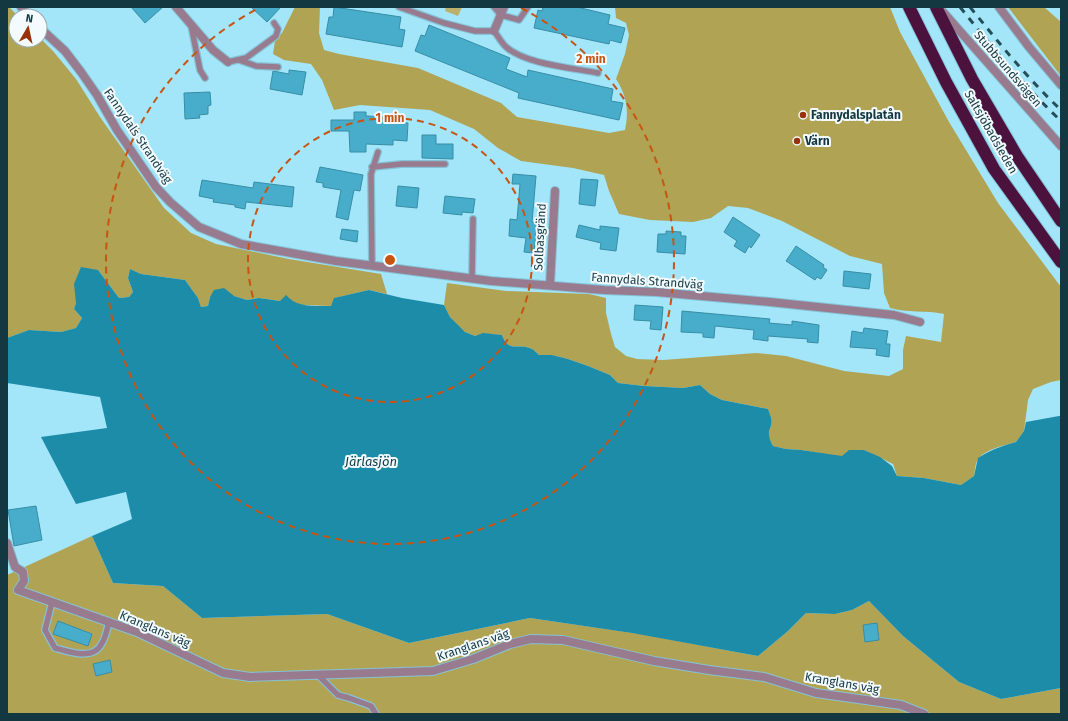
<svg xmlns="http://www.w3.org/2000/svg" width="1068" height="721" viewBox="0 0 1068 721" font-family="'Fira Sans',sans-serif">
<rect width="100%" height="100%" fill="#a3e5f9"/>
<path fill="#bcb06b" d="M446,7H462L458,16L445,11Z"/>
<g fill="#b1a354">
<path d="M7,7H9L18,16H16V40H40V38L53,51L76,79L100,117L164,208L191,233L216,244L289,259L381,274L387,294L369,290L335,298L331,306L299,305L290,300L280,301L259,298L247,300L234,296L210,297L208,306L201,307L198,298L185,280L141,274L130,269L128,278L133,292L129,297L119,298L98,270L76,303L74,309L82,318L76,328L61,332L29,330L7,338Z"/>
<path d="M295,7H320L319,33L324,50L339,54L418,68L501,103L517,117L609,133L625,130C629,111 627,96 616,79L625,54L629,35L626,23L616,18L615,7H890L900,32L949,122L998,203L1061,287V380L1051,382L1033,389L1028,400L1024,431L1016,442C1006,445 986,449 979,458C975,462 975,471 974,476L961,485L924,478L897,476L893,464L864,450L849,451L842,457L801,450L786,449L773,446C767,434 768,437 771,425C771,420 769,413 768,409L722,400L710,394L700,385L683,388L644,386L618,383L610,375L588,366L568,359L552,355H539C537,353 534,350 532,349C518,342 509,354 502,335L483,334L475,336L465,332L458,326L450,317L444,305L447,283L506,291L589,294L606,298V313L611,334L615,347L626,356L637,359L663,360L756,353L786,356L844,371L889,376L903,369V350L906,336L941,342L944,314C926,310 907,313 890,308L884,293L882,264L850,256L782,221L748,208L728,206L711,218L693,222L650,220L619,214L609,191L604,175L573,168L521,161L498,148L474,129L430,110L360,105L334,110L322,80L311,64L284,60L273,54L275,41L282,33Z"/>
<path d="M1008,7H1044L1061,22V76Z"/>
<path d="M92,536L113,583L163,586L202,618L327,614L409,643L530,618L640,634L758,656L788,631L806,613L835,614L852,610L869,601L903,636L959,682L1001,699L1061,688V714H7V575Z"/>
</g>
<path fill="#1c8ca8" d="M81,267L98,270L119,298L129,297L133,292L128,278L130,269L141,274L185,280L198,298L201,307L208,306L210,297L214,290L224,288L234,296L247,300L259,298L280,301L286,295C297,308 315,306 331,306L334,298L369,290L402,298L444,305L450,317L465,332L475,336L483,333L502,335C509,354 518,342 532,349C534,350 537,353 539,355H552L568,359L588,366L610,375L618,383L644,386L683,388L700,385L710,394L722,400L768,409C769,412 770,415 771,418C773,431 764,429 773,446L786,449L801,450L842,456L849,450H864L880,457L892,466L897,476L924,478L961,485L974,476L978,458C990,450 1002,446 1016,442L1024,431L1026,422L1059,416H1061V688L1001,699L959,682L903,636L869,601L852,610L835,614L806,613L788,631L758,656L632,633L530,618L409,643L327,614L202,618L163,586L113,583L92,536L132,519L126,492L76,504L41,437L107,428L100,397L7,383V338L29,330L61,332L76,328L82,318L74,309L76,303L74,284Z"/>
<g fill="#48adca" stroke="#368ea6">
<path d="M131,7H163L145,23Z"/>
<path d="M251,7H281L267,22Z"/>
<path d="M334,7L401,17L399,29L405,30L402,47L326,34L329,17H333Z"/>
<path d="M543,7H577L610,15L608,24L625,28L621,43L610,40L609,44L534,28L538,10L542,11Z"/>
<path d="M429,25L510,58L506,69L527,77L528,70L613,89L611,101L623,103L619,120L518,98L519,93L415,51L421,35L425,36Z"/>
<path d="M289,70L306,72L302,95L270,89L273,71L289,74Z"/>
<path d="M210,92L211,105L208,106V114L199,115L200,118L185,119L184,93Z"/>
<path d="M354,112H366V116L392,117L391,122L408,123L407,141L393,140V145L366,144V152H350L349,131H331V120H354Z"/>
<path d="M422,135H436V144H453V159L422,158Z"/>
<path d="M320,167L363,175L360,191L354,190L348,220L336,217L341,190L323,187V183L316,182Z"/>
<path d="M513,174L536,176L532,222H537L534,253L524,252L526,238L509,236L510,219L517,220L520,184H512Z"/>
<path d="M581,179L598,180L595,206L579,204Z"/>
<path d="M202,180L253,188L254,182L294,187L292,207L246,202L245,209L235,207V205L213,202L214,199L199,196Z"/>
<path d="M398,186L419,188L417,208L396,206Z"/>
<path d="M445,196L475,199L473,213L462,212V215L443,213Z"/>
<path d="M733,217L760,235L751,248L749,246L745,253L734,246L737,241L724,232Z"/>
<path d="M579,225L600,230V226L619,228L616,251L600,249L601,243L576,237Z"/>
<path d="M342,229L358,231L357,242L340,239Z"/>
<path d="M666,231L681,232V236H686L685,254L657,252L658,234H666Z"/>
<path d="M796,246L824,265L823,267L827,270L821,279L817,277L815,280L786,261Z"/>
<path d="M844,271L871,274L869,289L843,286Z"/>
<path d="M635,305L663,307L661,330L650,329L651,321L634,320Z"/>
<path d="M682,311L770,319L769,323L792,325V321L819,325L818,343L807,342L808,339L768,336V341L753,339L754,330L715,326L714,338L703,337V333L681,332Z"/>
<path d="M864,328L888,331L886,344H890L889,357L876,355L877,349L850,347L852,331L863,333Z"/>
<path d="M36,506L42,540L14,546L8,510Z"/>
<path d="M58,621L92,634L88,646L53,634Z"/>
<path d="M877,623L879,640L865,642L863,625Z"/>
<path d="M110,660L112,672L96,676L93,664Z"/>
</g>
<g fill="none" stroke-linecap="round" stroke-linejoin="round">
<defs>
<g id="service">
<path d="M399,7L444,23L475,31H494C498,36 501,42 505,46C523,64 573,68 598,73"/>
<path d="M494,7L501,15L519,20L528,7"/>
<path d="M191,25L200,70L205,78"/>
<path d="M239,60L256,66L278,67"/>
<path d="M228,62L246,58L276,36L278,29L274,23"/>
<path d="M372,167L402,164H445"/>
<path d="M372,265L371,174L378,152"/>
<path d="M472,278L473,219"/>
<path d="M52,602L45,630L55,648C69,652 94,661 102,643C106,637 107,629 109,622"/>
<path d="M317,674L338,695L349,698L371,706L376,714"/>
</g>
<g id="minor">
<path d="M21,7L29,16"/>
<path d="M176,7L213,50L228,62"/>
<path d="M943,12L1061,146"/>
<path d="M40,28L65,51L81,72L97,95L117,130L156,187L170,202L199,227L241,244L336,261L491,281L604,290L656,292L770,302L894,315L920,322"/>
<path d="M494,31L504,7"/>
<path d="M550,285L555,191"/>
<path d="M7,543L15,567L23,572L24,581L18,590L137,632L223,673L250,677L433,671L473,659L510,644L531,639L563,640L654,661L709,670L764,677L816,693L901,705L924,714"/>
</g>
<path id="tertiary" d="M999,7L1029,47L1061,85"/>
<g id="motorway">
<path d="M909,7L946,82L994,169L1061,262"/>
<path d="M936,7L972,79L1017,156L1061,221"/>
</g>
</defs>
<use href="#service" stroke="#86c2d4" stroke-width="8"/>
<use href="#minor" stroke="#86c2d4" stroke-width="10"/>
<use href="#tertiary" stroke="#86c2d4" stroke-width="10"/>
<use href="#motorway" stroke="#86c2d4" stroke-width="14"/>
<use href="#service" stroke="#997b8f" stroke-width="5.5"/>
<use href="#minor" stroke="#997b8f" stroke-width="8"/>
<use href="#tertiary" stroke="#997b8f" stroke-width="8"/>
<use href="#motorway" stroke="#4b123d" stroke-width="12"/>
<g stroke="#264e59" stroke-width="3" stroke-dasharray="7 7" stroke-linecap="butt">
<path d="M960,7C992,47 1024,86 1061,121"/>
<path d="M970,7C999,43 1028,79 1061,110"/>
</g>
</g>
<g fill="none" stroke="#c85414" stroke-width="2" stroke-dasharray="7 5">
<circle cx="390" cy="260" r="142"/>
<path d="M521 8A284 284 0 1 1 259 8"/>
</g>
<g fill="#993307" stroke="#f3fbfe" stroke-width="1.5">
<circle cx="803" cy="115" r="4"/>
<circle cx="797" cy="141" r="4"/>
</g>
<g text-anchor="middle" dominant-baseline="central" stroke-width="4" stroke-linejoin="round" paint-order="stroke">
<g font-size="12" fill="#143842" stroke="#f3fbfe">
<text transform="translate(1008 69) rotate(49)">Stubbsundsvägen</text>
<text transform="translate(991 132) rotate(60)">Saltsjöbadsleden</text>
<text transform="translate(138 136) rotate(56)">Fannydals Strandväg</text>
<text transform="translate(540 237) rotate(-87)">Solbasgränd</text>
<text transform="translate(647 281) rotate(4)">Fannydals Strandväg</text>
<text transform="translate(155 629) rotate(23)">Kranglans väg</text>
<text transform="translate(473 645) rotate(-19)">Kranglans väg</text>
<text transform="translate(842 683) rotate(10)">Kranglans väg</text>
</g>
<g font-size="12" font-weight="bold" fill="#143842" stroke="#f3fbfe" text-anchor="start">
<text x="811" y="115">Fannydalsplatån</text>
<text x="805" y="141">Värn</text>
</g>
<g font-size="13" font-style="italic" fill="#0b3a47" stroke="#f3fbfe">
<text x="371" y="461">Järlasjön</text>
</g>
</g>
<circle cx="390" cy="260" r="6" fill="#c85414" stroke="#f3fbfe" stroke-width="2"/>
<g font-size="12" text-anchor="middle" font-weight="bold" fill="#c85414" stroke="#f3fbfe" stroke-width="4" stroke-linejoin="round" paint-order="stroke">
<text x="591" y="63">2 min</text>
<text x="390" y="122">1 min</text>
</g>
<rect width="1068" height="721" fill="none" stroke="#143842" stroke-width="16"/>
<g transform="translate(28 28) rotate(9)"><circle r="19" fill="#f3fbfe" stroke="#9aadb3"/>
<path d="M0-3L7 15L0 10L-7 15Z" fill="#993307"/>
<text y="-6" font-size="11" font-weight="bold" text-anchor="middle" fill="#143842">N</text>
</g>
</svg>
